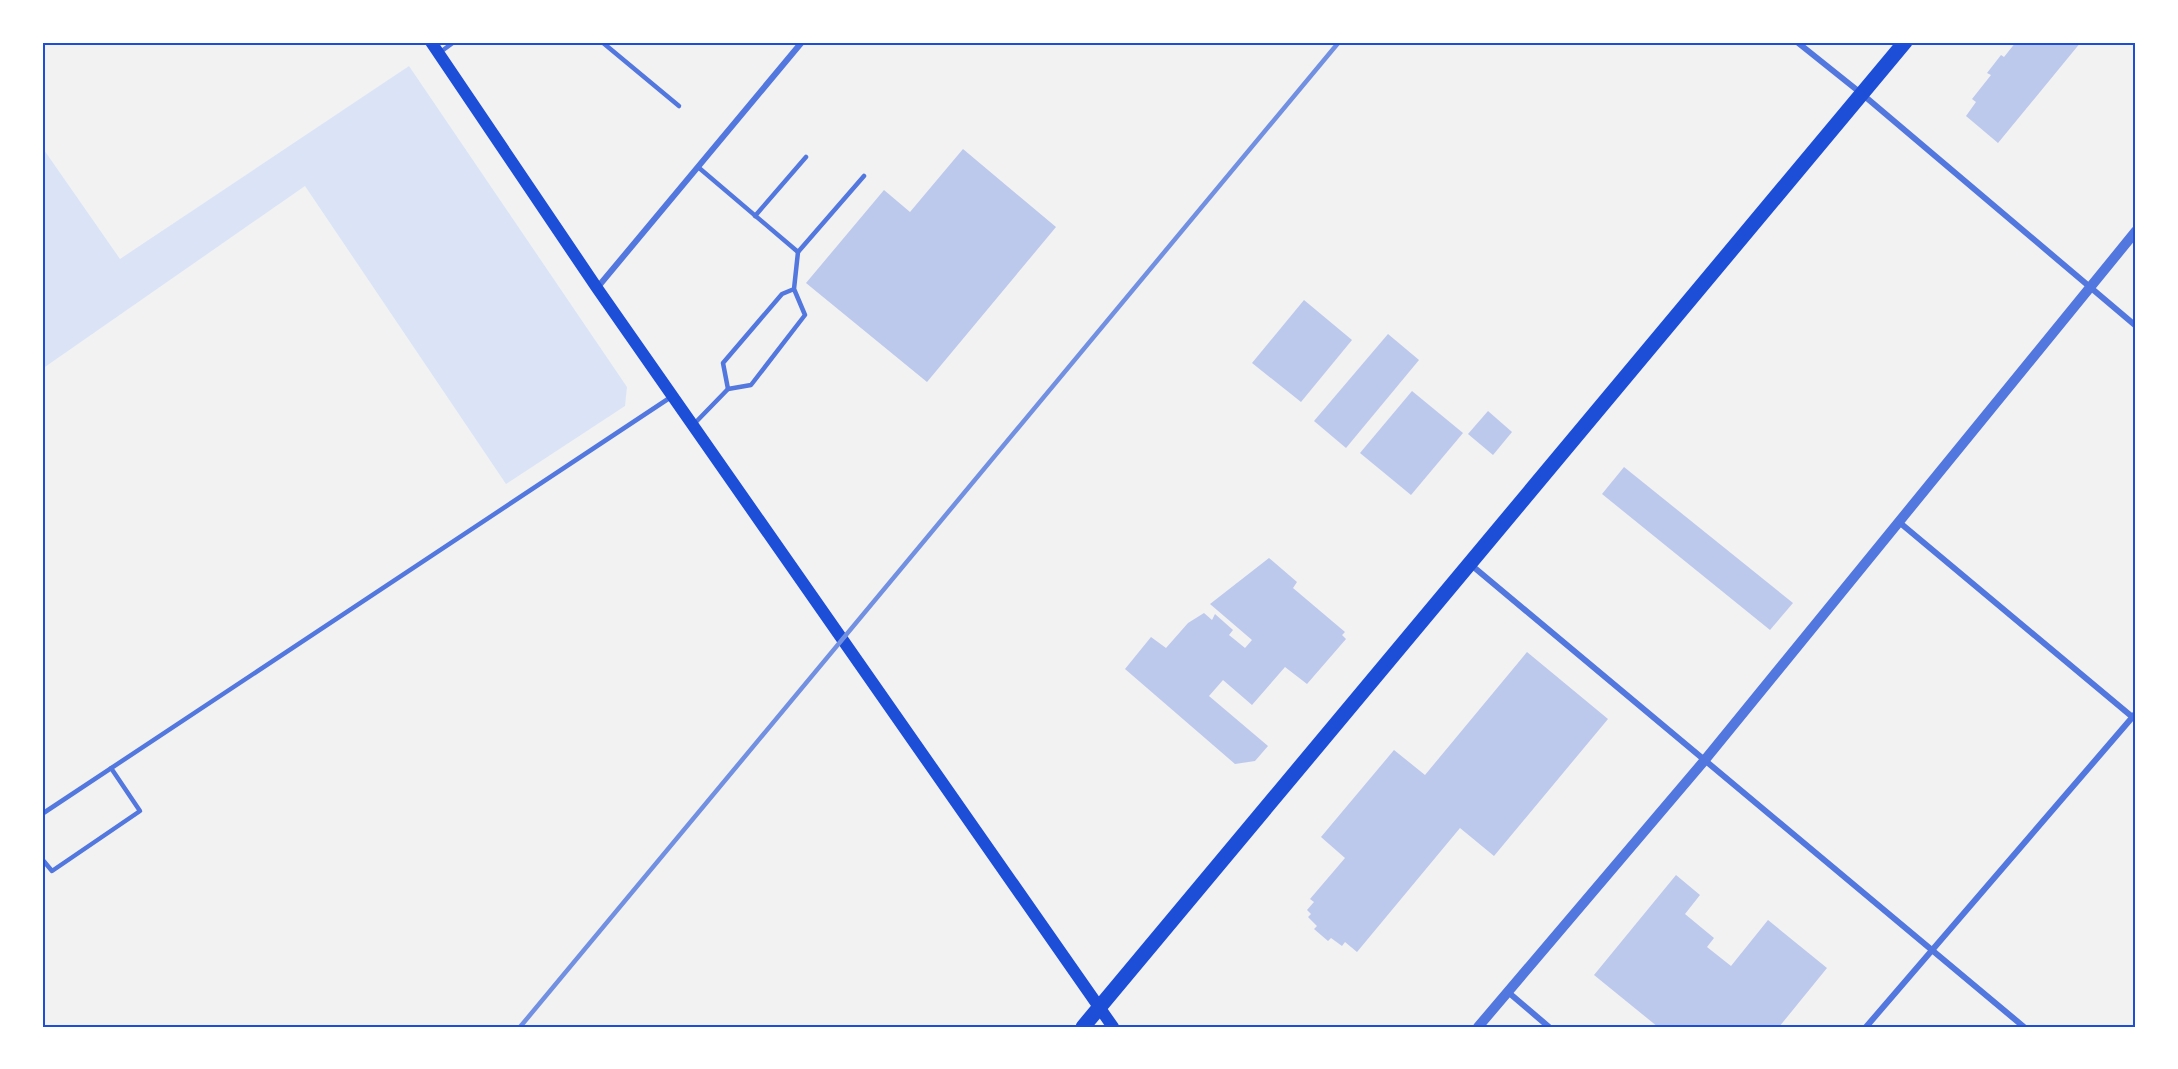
<svg xmlns="http://www.w3.org/2000/svg" width="2178" height="1069" viewBox="0 0 2178 1069" font-family="Roboto,sans-serif">
<rect width="100%" height="100%" fill="#f2f2f2"/>
<path fill="#dbe4f7" d="M409,66L627,387L625,406L506,484L305,186L42,369V147L120,259Z"/>
<g fill="#bdc9ec">
<path d="M2016,42H2081L1998,143L1966,116L1976,102L1972,99L1991,75L1987,73L2001,55L2004,57Z"/>
<path d="M963,149L1056,227L927,382L806,283L884,190L910,212Z"/>
<path d="M1304,300L1352,340L1301,402L1252,363Z"/>
<path d="M1388,334L1419,360L1346,448L1314,421Z"/>
<path d="M1412,391L1463,433L1411,495L1360,453Z"/>
<path d="M1488,411L1512,432L1493,455L1468,434Z"/>
<path d="M1624,467L1793,603L1770,630L1602,494Z"/>
<path d="M1269,558L1297,582L1293,588L1345,632L1342,635L1346,639L1307,684L1285,667L1252,705L1223,680L1209,696L1268,746L1255,761L1235,764L1125,669L1151,637L1166,648L1188,623L1204,613L1212,620L1215,614L1233,630L1229,635L1245,648L1252,640L1210,604Z"/>
<path d="M1527,652L1608,719L1494,856L1460,828L1357,952L1345,942L1342,946L1331,938L1328,941L1314,929L1317,926L1308,917L1311,914L1307,910L1314,902L1310,899L1345,858L1321,837L1394,750L1425,775Z"/>
<path d="M1676,875L1700,895L1685,914L1714,938L1707,947L1731,966L1768,920L1827,968L1779,1027H1658L1594,975Z"/>
</g>
<g fill="none" stroke-linecap="round" stroke-linejoin="round">
<g stroke="#5277de" stroke-width="4.5">
<path d="M602,42L679,106"/>
<path d="M439,53L454,42"/>
<path d="M698,167L798,252L864,176"/>
<path d="M755,216L806,157"/>
<path d="M794,289L782,294L723,363L728,389L751,385L805,315L794,289L798,252"/>
<path d="M694,424L728,389"/>
<path d="M42,814L671,397"/>
<path d="M42,859L52,871L140,811L111,768"/>
</g>
<g stroke="#5277de" stroke-width="6">
<path d="M1797,42L1862,94L2136,326"/>
<path d="M597,288L802,42"/>
<path d="M1899,522L2136,720"/>
<path d="M1470,564L2024,1027"/>
<path d="M1508,992L1549,1027"/>
<path d="M1866,1027L2136,713"/>
</g>
<path stroke="#5277de" stroke-width="10" d="M1478,1027L1704,761L2136,231"/>
<path stroke="#1d4ed8" stroke-width="12" d="M431,42L597,288L1113,1027"/>
<path stroke="#1d4ed8" stroke-width="15" d="M1083,1027L1905,42"/>
<path stroke="#7290e2" stroke-width="4.5" d="M520,1027L1339,42"/>
</g>
<rect width="2178" height="1069" fill="none" stroke="#ffffff" stroke-width="87"/>
<rect x="44" y="44" width="2090" height="982" fill="none" stroke="#1d4ed8" stroke-width="2"/>
</svg>
